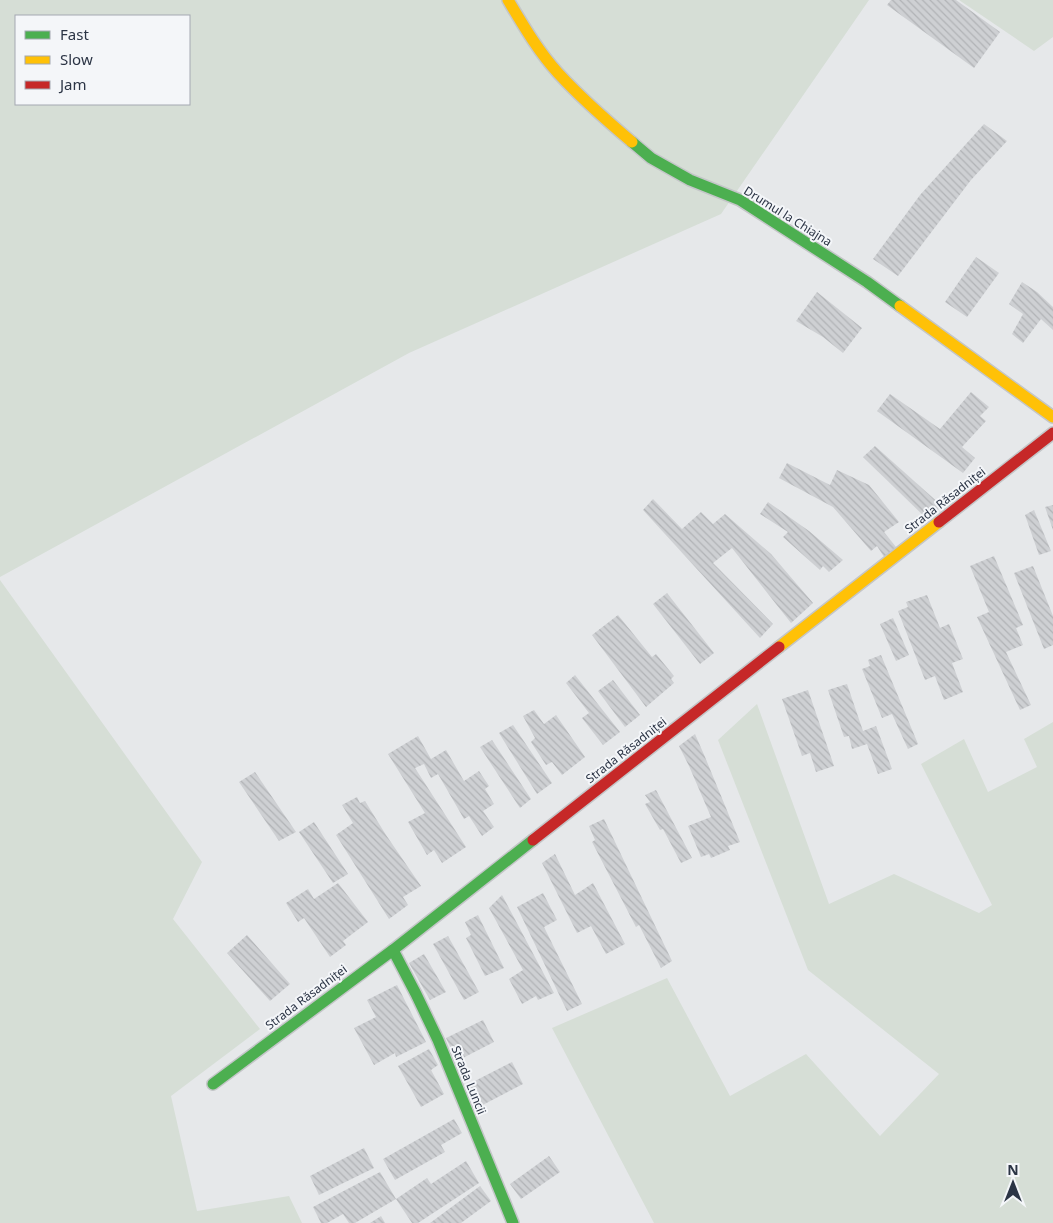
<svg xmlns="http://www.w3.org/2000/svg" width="1053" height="1223" viewBox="0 0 1053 1223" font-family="'Noto Sans',sans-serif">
<defs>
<pattern id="building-back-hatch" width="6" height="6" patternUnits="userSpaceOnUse" patternTransform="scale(1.25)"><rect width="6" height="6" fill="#ced0d3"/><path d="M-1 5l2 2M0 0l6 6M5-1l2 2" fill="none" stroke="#b1b3b6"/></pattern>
</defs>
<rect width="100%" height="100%" fill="#e6e8ea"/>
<g fill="#d6ded6" fill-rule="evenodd">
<path d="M0,0H869L721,214L409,353L0,577ZM16,16H189V104H16Z"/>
<path d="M959,0H1053V37L1034,51Z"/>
<path d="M0,580L202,862L173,919L260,1029L171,1096L197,1211L289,1196L302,1223H0Z"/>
<path d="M757,704L829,904L894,874L979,913L992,905L921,764L964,739L988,792L1037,767L1024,739L1053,722V1223H654L552,1028L667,978L730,1096L806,1054L880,1136L939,1074L808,970L718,740Z"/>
</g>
<g fill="url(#building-back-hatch)">
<path d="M891,0H956L1000,32L974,68L887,5Z"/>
<path d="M984,124L1007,141L971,180L898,276L873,259L920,195Z"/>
<path d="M976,257L999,273L967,317L945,302Z"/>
<path d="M1022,282L1037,292L1053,307V330L1041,319L1023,343L1012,334L1023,314L1009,304Z"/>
<path d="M817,292L862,328L843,353L823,337L796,321Z"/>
<path d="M971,392L989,407L980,416L986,421L962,447L975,458L963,473L877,411L890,394L940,429Z"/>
<path d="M875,446L942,506L928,520L863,457Z"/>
<path d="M787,463L830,485L837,470L869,485L899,522L884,532L896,547L884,557L877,546L871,551L833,507L779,478Z"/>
<path d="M653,499L682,529L701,512L713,524L725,514L771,554L813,603L791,623L732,548L713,563L773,624L760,638L643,510Z"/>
<path d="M768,502L809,531L843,560L829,572L823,566L820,570L783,537L788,532L760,514Z"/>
<path d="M1053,505V530L1045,507Z"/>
<path d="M1034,510L1051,551L1039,555L1025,515Z"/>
<path d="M994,556L1023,625L1016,628L1023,645L1006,652L1031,705L1020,710L977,617L989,612L970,566Z"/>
<path d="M1033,566L1053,616V645L1044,649L1014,573Z"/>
<path d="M667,593L714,653L700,664L653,604Z"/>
<path d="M927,595L940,628L949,624L963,659L952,663L963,692L944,700L935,676L925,680L898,611L908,607L906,602Z"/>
<path d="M618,615L652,657L656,654L674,676L671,679L674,683L646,707L592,635Z"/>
<path d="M893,618L909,655L896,661L880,624Z"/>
<path d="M881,655L918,744L908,749L892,714L882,718L862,669L870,666L868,660Z"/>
<path d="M575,675L620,732L603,745L582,718L589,713L566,683Z"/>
<path d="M613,680L640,715L625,727L598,691Z"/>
<path d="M847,684L863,731L876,726L892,769L878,774L867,744L852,749L849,736L844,737L828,690Z"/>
<path d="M808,690L834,766L816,772L810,753L802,756L782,699Z"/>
<path d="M534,710L544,724L556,715L585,757L562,775L552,762L546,765L531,742L535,738L523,716Z"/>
<path d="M513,725L552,783L537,794L499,733Z"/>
<path d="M695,734L705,757L740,842L728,846L730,850L711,858L709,854L701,857L688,826L711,817L689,766L679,746Z"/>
<path d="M418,736L431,759L446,750L464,781L479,771L489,786L485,789L494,804L483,811L494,827L482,836L469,816L464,819L438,774L431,778L424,764L415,768L466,847L442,863L434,850L427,855L408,822L425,813L388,754Z"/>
<path d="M492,740L531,799L520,808L480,747Z"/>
<path d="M255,772L296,832L279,841L239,782Z"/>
<path d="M656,790L692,858L681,863L663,829L660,830L645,804L650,802L645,795Z"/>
<path d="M357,797L360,803L365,801L386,835L421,886L403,897L408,905L389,919L336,835L353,823L342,805Z"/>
<path d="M604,819L672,961L661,968L639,925L636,927L592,842L595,840L589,826Z"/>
<path d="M314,822L348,874L333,883L299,832Z"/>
<path d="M555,854L575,895L593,883L625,944L606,954L591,926L577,933L542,863Z"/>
<path d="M338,883L368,922L343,941L346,945L330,957L304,918L298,922L286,903L308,889L314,899Z"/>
<path d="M543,893L557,920L544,927L582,1004L567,1011L517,907Z"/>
<path d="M502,895L554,993L538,1000L536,996L522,1004L509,979L523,970L489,908Z"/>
<path d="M478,915L504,968L485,976L466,938L471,935L465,922Z"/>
<path d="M247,935L290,984L270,1001L227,953Z"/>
<path d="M448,936L479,992L464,1000L433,944Z"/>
<path d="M424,954L446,992L430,1000L409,963Z"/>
<path d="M397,985L426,1042L396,1057L395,1053L374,1065L354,1028L376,1017L367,1000Z"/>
<path d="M483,1020L494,1042L457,1061L446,1038Z"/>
<path d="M429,1049L438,1065L431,1070L444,1094L421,1107L398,1066Z"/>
<path d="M512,1062L523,1084L477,1108L465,1086Z"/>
<path d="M454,1119L462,1133L441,1145L445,1152L395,1180L383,1159Z"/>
<path d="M364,1148L374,1168L319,1195L310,1176Z"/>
<path d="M549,1156L560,1172L521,1199L510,1184Z"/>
<path d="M466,1161L479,1183L418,1223H412L396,1199L427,1178L431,1184Z"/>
<path d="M380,1172L396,1199L355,1223H349L343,1214L327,1223H321L313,1207Z"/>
<path d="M480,1186L491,1201L461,1223H430Z"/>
<path d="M381,1216L385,1223H370Z"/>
</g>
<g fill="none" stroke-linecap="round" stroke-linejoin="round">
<defs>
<g id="fast">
<path d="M632,142L651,158L690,180L740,200L867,282L900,306"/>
<path d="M393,950L416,994L438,1040L513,1223"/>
<path d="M213,1084L393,950L533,840"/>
</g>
<g id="slow">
<path d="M508,0C523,25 538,51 558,73C581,98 606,120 632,142"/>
<path d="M900,306L1053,417"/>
<path d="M779,647L939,522"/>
</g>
<g id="jam">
<path d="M939,522L1053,433"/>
<path d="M533,840L779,647"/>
</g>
</defs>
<use href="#fast" stroke="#c4c6c8" stroke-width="14"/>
<use href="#slow" stroke="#c4c6c8" stroke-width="14"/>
<use href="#jam" stroke="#c4c6c8" stroke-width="14"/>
<use href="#fast" stroke="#4caf50" stroke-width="11"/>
<use href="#slow" stroke="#ffc107" stroke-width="11"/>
<use href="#jam" stroke="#c62828" stroke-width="11"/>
</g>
<g text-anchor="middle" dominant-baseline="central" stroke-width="4" stroke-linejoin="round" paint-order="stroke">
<g font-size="12" fill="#2b3445" stroke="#f4f6f9">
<text transform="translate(788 216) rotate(32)">Drumul la Chiajna</text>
<text transform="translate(945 500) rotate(-38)">Strada Răsadniței</text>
<text transform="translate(626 750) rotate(-38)">Strada Răsadniței</text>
<text transform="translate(306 997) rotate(-37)">Strada Răsadniței</text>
<text transform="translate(469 1080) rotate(68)">Strada Luncii</text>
</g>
</g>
<rect x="15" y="15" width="175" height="90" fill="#f4f6f9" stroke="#a4a8b1"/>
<rect x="25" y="31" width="25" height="8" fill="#4caf50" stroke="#a4a8b1"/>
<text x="60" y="40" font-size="15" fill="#2b3445">Fast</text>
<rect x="25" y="56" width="25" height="8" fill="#ffc107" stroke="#a4a8b1"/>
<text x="60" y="65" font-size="15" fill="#2b3445">Slow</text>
<rect x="25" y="81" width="25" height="8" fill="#c62828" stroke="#a4a8b1"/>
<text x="60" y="90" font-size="15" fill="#2b3445">Jam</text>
<g transform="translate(1013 1183)" stroke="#f4f6f9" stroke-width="4" paint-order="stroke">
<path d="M0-4L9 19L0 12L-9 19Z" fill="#2b3445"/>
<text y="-8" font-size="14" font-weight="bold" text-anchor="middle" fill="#2b3445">N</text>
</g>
</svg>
